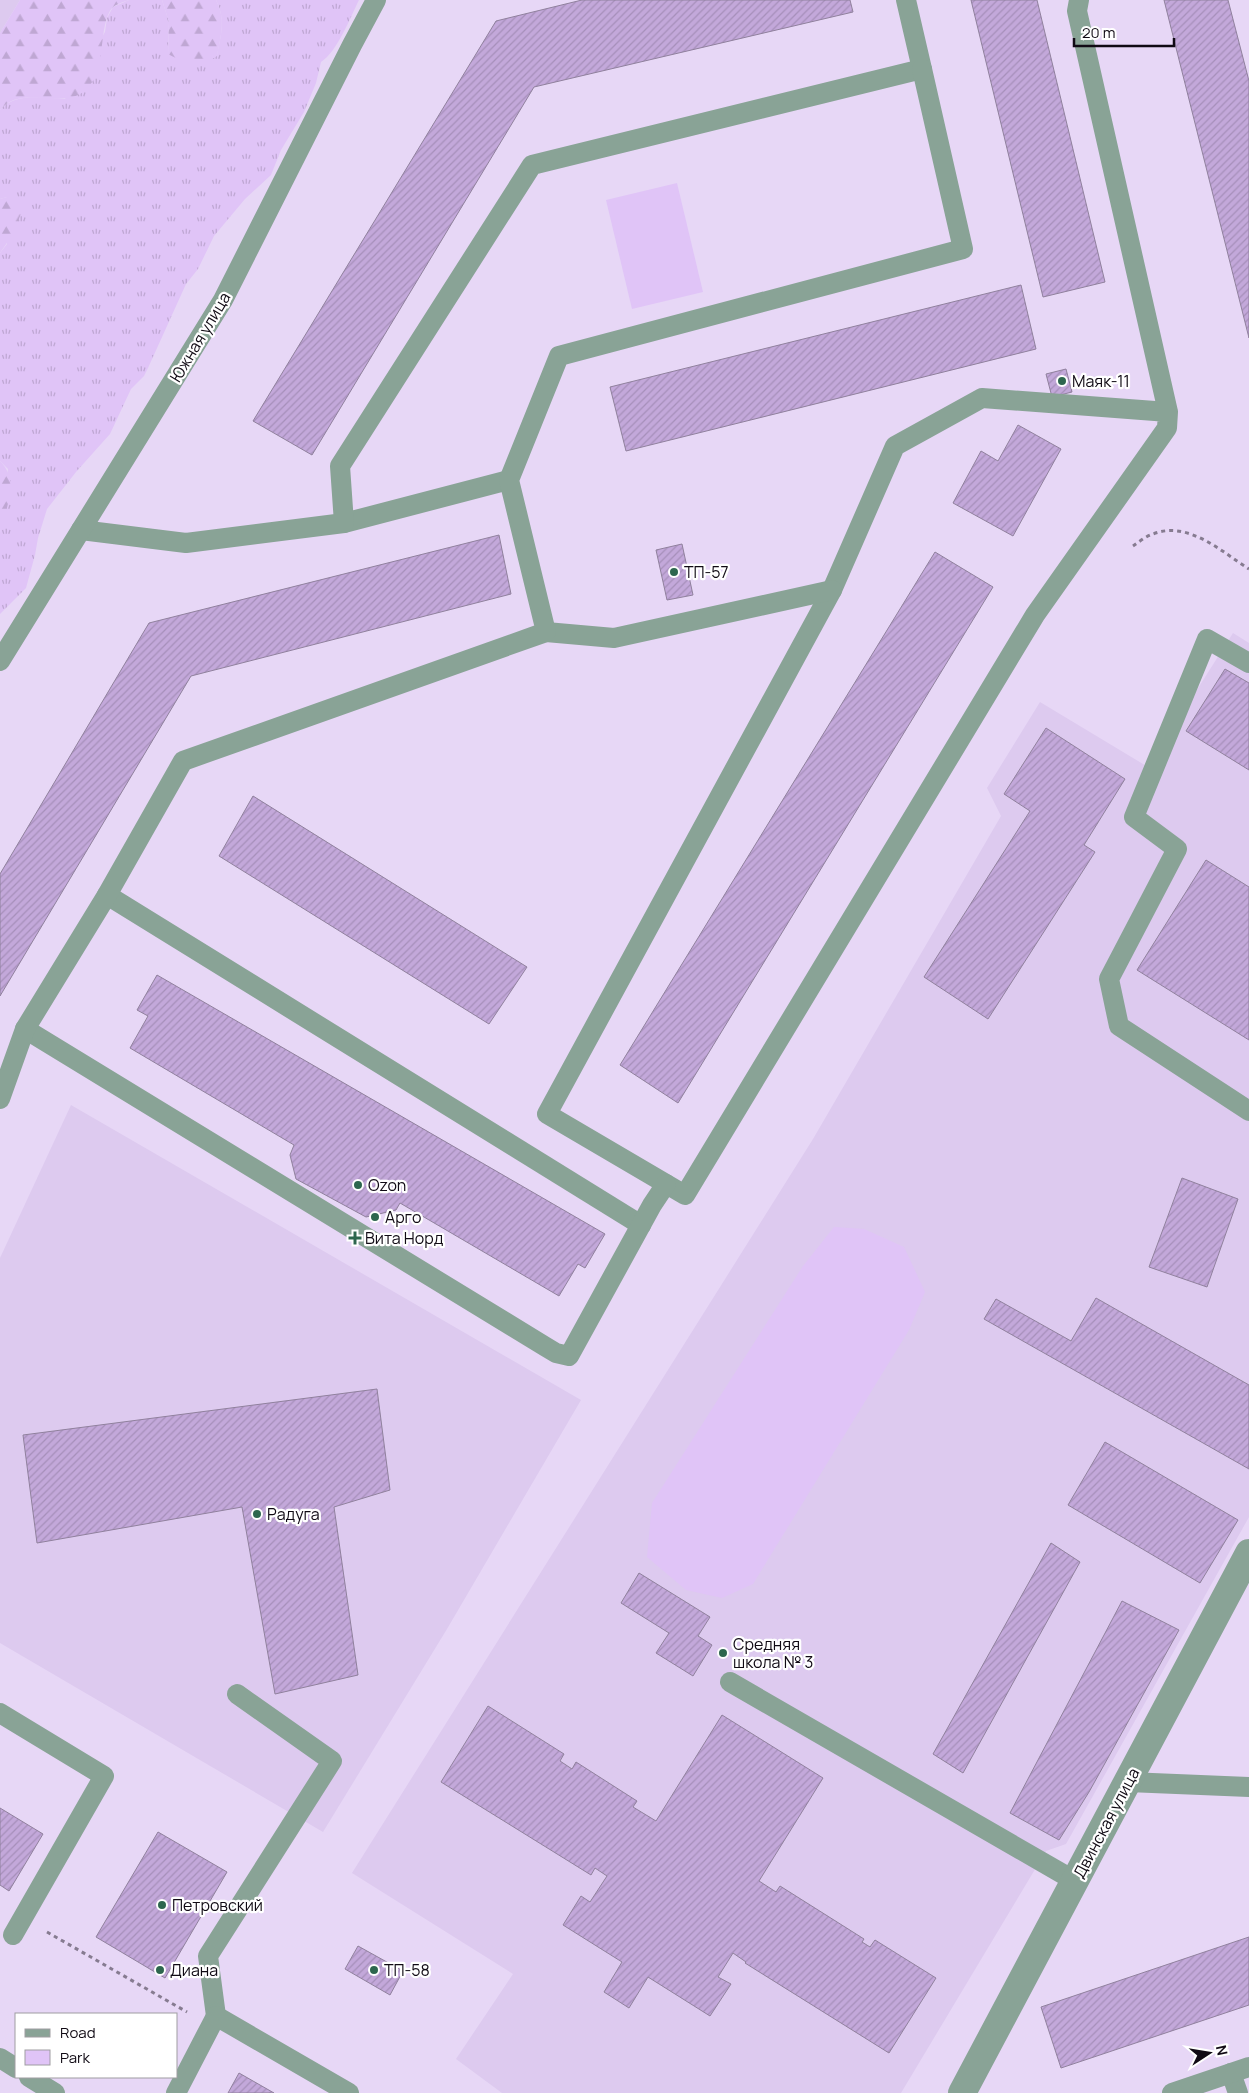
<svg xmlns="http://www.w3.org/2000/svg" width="1249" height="2093" viewBox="0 0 1249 2093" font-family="Manrope,sans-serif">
<defs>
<pattern id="grass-tufts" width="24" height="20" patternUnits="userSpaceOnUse" patternTransform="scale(1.25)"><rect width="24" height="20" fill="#e0c4f7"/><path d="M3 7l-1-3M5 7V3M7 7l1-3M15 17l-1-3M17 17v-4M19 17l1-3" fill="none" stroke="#bfa7d3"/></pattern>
<pattern id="forest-firs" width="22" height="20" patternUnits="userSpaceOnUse" patternTransform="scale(1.25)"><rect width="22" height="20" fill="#e0c4f7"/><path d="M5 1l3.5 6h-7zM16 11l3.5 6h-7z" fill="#bfa7d3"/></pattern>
<pattern id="building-hatch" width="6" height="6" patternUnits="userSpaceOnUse" patternTransform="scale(1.25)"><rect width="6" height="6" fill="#c3a8da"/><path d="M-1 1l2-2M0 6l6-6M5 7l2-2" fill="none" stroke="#a68fba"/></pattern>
</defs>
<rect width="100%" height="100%" fill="#e7d7f6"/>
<g fill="#ddcaef">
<path d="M0,0H20L0,33Z"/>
<path d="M1233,633L1249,643V1517L1066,1844L1046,1851L901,2093H502L456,2059L513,1974L352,1873L813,1139L1001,816L987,788L1040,702L1148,767Z"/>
<path d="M71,1105L581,1400L447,1629L323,1832L0,1643V1258Z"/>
</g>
<path fill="url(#grass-tufts)" d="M129,0H162L169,22L168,54L217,55C221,34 226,20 216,0H359C350,18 337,52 321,62L316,83L304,112L281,150L271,175L245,199L214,236L198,269L186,284L148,368L144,376L131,389L110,434L76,472L47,509L38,538L35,555L26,588L0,614V533L8,469L0,461V253L7,244V197L0,199V110C14,92 45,98 65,99L105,32L107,18L113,7Z"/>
<g fill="url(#forest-firs)">
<path d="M20,0H129C124,2 116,4 112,8C98,25 107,68 87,89C63,112 22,83 0,110V33Z"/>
<path d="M162,0H216C226,20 221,34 217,56C199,68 186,64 168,54L169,22Z"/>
<path d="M7,197L17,200L22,211L13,234L0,253V199Z"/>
<path d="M0,461C21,482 5,508 0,533Z"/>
</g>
<g fill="#e0c4f7">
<path d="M677,183L703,292L632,309L606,200Z"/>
<path d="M834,1227L864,1229L904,1247L925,1292L909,1330L753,1584L722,1598L686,1590L647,1557L652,1503L803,1266Z"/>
</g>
<g fill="url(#building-hatch)" stroke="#90819d">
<path d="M582,0H850L853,12L534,87L312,455L253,421L496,21Z"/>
<path d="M971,0H1037L1105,282L1043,297Z"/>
<path d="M1164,0H1228L1249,81V338Z"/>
<path d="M1021,285L1036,349L626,451L610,387Z"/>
<path d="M1066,369L1072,392L1052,397L1046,374Z"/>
<path d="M1018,425L1061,449L1013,536L953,503L981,451L998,461Z"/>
<path d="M499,535L511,594L191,676L0,996V874L149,623Z"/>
<path d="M682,544L693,595L667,600L656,550Z"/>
<path d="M935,552L993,587L678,1103L620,1065Z"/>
<path d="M1225,669L1249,683V770L1186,731Z"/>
<path d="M1046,728L1125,779L1084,845L1095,852L988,1019L924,977L1030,811L1004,794Z"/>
<path d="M253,796L527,967L489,1024L219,856Z"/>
<path d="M1206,860L1249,887V1040L1137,970Z"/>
<path d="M157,975L605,1234L585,1268L578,1264L559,1296L400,1203L396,1210L366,1217L296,1179L290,1155L294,1145L130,1048L148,1016L137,1010Z"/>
<path d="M1182,1178L1238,1199L1207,1287L1149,1267Z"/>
<path d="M1096,1298L1249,1385V1469L984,1319L996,1299L1071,1341Z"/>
<path d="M377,1389L390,1490L334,1507L358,1675L275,1694L242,1507L37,1543L23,1435Z"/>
<path d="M1105,1442L1238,1520L1200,1583L1068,1505Z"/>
<path d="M1051,1543L1080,1562L963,1773L933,1754Z"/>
<path d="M639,1573L710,1617L698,1636L712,1645L693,1676L656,1653L669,1633L621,1603Z"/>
<path d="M1122,1601L1179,1630L1089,1792L1059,1840L1010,1813Z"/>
<path d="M488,1706L564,1754L560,1761L572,1769L576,1762L637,1801L633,1807L656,1821L722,1715L823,1778L759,1881L776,1892L780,1886L864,1939L862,1942L870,1947L875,1940L936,1978L889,2053L745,1963L746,1962L733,1953L718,1977L731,1984L710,2016L648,1977L629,2008L604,1992L622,1962L563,1925L581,1896L590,1902L607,1876L595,1868L591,1875L441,1782Z"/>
<path d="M0,1808L43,1834L9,1891L0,1885Z"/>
<path d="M158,1832L227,1872L165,1978L96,1937Z"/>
<path d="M1249,1937V2005L1061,2068L1041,2007Z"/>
<path d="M358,1946L403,1971L390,1995L345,1969Z"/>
<path d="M239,2073L274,2093H228Z"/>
</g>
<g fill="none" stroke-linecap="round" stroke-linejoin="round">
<g stroke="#867b90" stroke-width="3" stroke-dasharray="4 4" stroke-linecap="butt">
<path d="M1133,546C1139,542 1146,536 1153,534C1188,520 1222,552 1249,569"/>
<path d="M47,1932L187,2012"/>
</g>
<g stroke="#89a396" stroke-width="20">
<path d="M1079,0L1077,11L1168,412L1167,428L1035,615L685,1195L547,1114L832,590L895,446L982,398L1168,412"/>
<path d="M344,523L509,480"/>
<path d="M81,530L186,543L344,523L340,466L532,165L922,69L906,0"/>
<path d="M546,632L614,638L832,590"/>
<path d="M0,661L223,300L352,45L376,0"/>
<path d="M1249,663L1207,639L1134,817L1177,849L1109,979L1119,1026L1249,1111"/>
<path d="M107,895L641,1225"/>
<path d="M25,1029L546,1347L556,1353L569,1356L652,1205L666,1184"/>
<path d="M0,1099L25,1029L107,895L183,761L546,632L509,480L559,356L963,249L922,69"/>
<path d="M730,1682L1075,1881"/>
<path d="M0,1713L104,1776L13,1935"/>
<path d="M1128,1782L1249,1787"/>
<path d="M216,2016L208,1956L332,1761L237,1694"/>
<path d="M0,2058L16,2068"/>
<path d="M1231,2073L1238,2093"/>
<path d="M29,2077L55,2093"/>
<path d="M176,2093L216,2016L349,2093"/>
<path d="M1172,2093L1249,2067"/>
</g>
<path stroke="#89a396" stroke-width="28" d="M962,2093L1249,1553"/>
</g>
<g fill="#2d664e" stroke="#fff" stroke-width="2">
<circle cx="1062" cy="381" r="5"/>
<circle cx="674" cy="572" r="5"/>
<circle cx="358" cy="1185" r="5"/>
<circle cx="375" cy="1217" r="5"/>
<path d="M352.5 1230.5h5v5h5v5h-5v5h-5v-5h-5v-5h5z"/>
<circle cx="257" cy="1514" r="5"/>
<circle cx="723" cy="1653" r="5"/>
<circle cx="162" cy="1905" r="5"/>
<circle cx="160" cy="1970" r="5"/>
<circle cx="374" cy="1970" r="5"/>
</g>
<g text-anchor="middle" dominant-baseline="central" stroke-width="4.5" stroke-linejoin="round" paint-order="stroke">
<g font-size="16" fill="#100a14" stroke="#fff">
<text transform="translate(200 337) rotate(-59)">Южная улица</text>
<text transform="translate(1106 1823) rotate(-62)">Двинская улица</text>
</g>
<g font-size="16" fill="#100a14" stroke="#fff" text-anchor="start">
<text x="1072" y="381">Маяк-11</text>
<text x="684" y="572">ТП-57</text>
<text x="368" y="1185">Ozon</text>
<text x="385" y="1217">Арго</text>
<text x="365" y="1238">Вита Норд</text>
<text x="267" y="1514">Радуга</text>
<text x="733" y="1644">Средняя<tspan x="733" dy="18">школа № 3</tspan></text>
<text x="172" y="1905">Петровский</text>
<text x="170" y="1970">Диана</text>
<text x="384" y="1970">ТП-58</text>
</g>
</g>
<rect x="15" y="2013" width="162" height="65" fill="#ffffff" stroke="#9f9da1"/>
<rect x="25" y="2029" width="25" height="8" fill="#89a396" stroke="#9f9da1"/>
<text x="60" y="2038" font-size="15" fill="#100a14">Road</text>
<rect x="25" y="2050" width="25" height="15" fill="#e0c4f7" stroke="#9f9da1"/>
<text x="60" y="2063" font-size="15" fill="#100a14">Park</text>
<g transform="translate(1209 2053) rotate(78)" stroke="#ffffff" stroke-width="4" paint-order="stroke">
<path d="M0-4L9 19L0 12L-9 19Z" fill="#100a14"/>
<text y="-8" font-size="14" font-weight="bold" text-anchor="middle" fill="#100a14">N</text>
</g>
<path d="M1074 38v8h100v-8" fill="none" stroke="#100a14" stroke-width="2.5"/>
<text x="1082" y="38" font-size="15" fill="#100a14" stroke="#ffffff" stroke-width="4" paint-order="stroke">20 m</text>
</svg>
